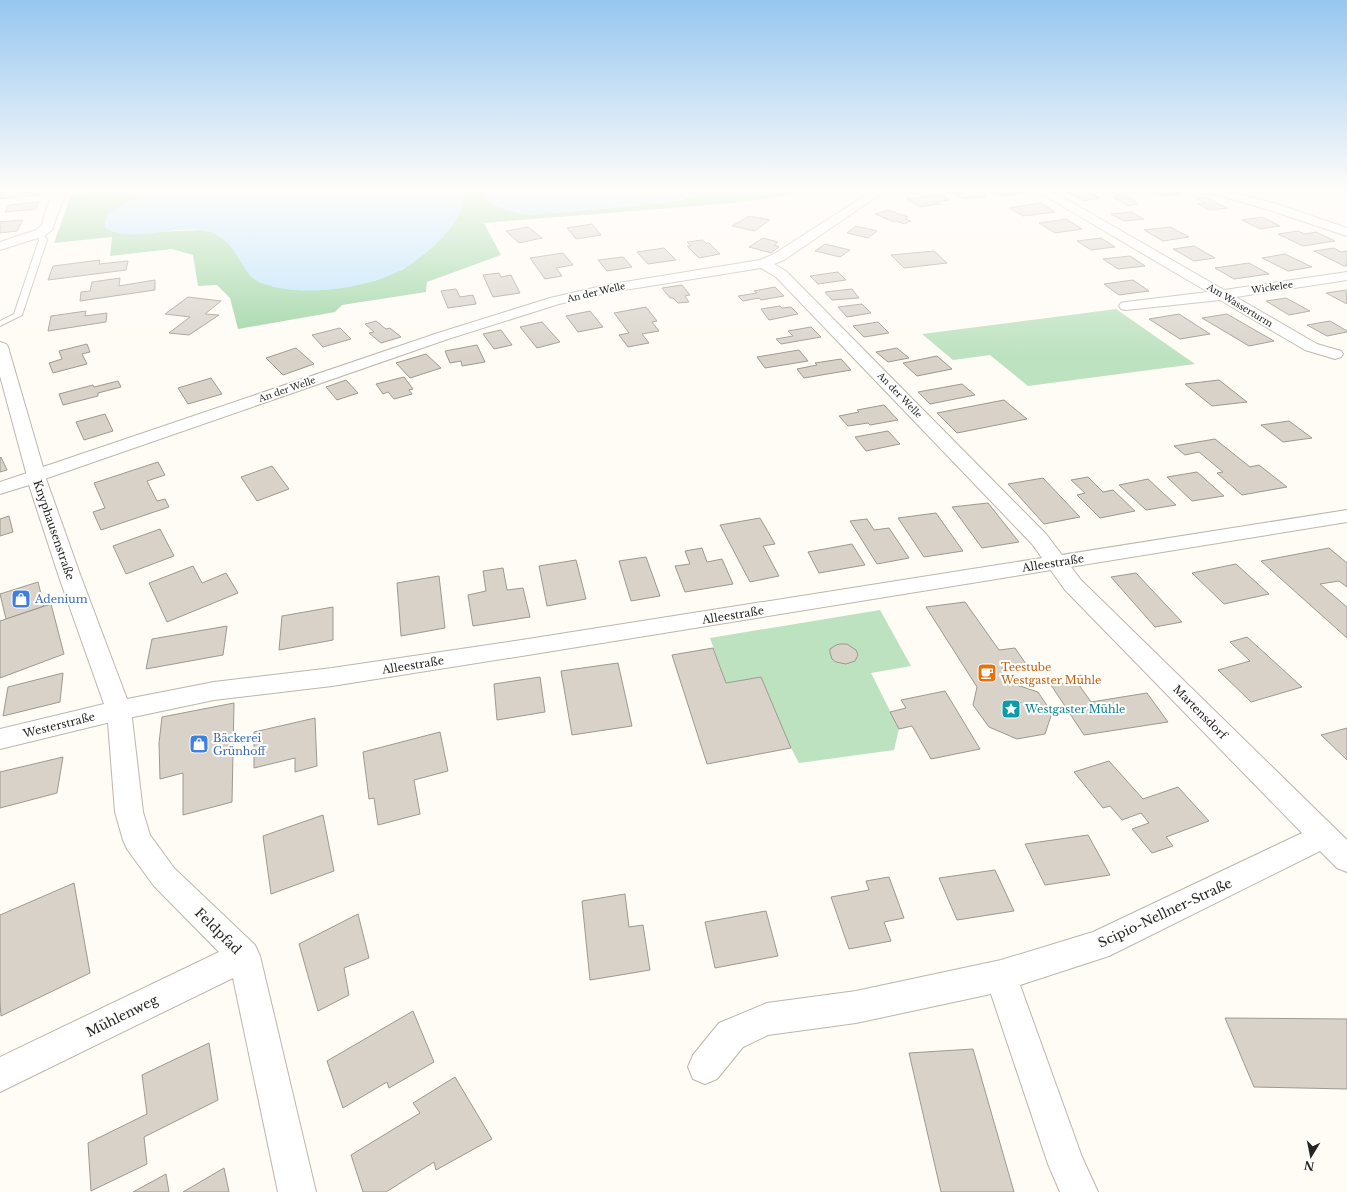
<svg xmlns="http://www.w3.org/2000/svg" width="1347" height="1192" viewBox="0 0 1347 1192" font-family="'Libre Baskerville',serif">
<rect width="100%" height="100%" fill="#fffbf5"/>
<g fill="#bce2c0">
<path d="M1116,309L1195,364L1028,386L990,355L953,360L922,334Z"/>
<path d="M880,610L911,666L871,673L899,729L894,750L799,763L791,748L761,677L726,683L710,638Z"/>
</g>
<path fill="#9dd5a4" d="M104,191H151L140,195L154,232L201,230L216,233L231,245L250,274L259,282L274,286L287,289L308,290L343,287L374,281L404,269L461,211L463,191H480L482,195L556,213L666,203L679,201L704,192H761L766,191H797L786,195L746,202L484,223L501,255L427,282L426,292L342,305L335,312L238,329L230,298L217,285L198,286L193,255L172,249L110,256L112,237L54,243L71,195Z"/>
<g fill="#bbe1fc">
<path d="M151,191H463C463,197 463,205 460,212C456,222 449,230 441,239C430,250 417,261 403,269C366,289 301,298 261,283C237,274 240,236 202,230C173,225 129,244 104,227L108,214L124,203Z"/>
<path d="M480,191H766C747,198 725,190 706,192C694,193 680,201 666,203L532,215C515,213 488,208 480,191Z"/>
</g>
<g fill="#d8d2c9" stroke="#9e9990">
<path d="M0,191H42L40,195L0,199Z"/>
<path d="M951,191H977L986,196L964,199Z"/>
<path d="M992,191H1023L1026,192L1001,196Z"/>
<path d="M1065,191H1085L1099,198L1084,201Z"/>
<path d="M1109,191H1137L1139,192L1117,195Z"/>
<path d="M1151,191H1173L1180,194L1163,196Z"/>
<path d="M940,194L949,200L936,202L940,204L920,207L907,199Z"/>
<path d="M1124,196L1136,201L1133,202L1137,204L1129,206L1113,197Z"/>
<path d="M1205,197L1227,208L1210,210L1198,204L1206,203L1196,198Z"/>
<path d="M39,202L36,209L5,212L9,205Z"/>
<path d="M1041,203L1055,212L1023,216L1009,208Z"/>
<path d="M888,210L908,217L905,219L911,221L904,224L897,221L894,222L875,214Z"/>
<path d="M1131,212L1144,219L1124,221L1111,214Z"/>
<path d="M749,216L770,220L754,231L732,226Z"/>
<path d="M1262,217L1280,226L1260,229L1242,220Z"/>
<path d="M1066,219L1082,229L1055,233L1039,223Z"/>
<path d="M23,220L17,231L0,233V222Z"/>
<path d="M592,224L601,235L576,239L567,228Z"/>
<path d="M856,226L877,231L868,238L847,233Z"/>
<path d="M528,227L542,238L519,243L506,231Z"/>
<path d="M1170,227L1189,237L1163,241L1144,230Z"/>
<path d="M1298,231L1305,234L1316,232L1335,241L1303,246L1278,234Z"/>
<path d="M763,238L778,242L774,245L779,247L771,253L749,247Z"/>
<path d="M1101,238L1115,247L1091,250L1077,241Z"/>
<path d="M702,240L706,243H709L720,254L699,258L687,246H691L687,242Z"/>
<path d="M825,244L850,250L840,257L815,251Z"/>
<path d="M1194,246L1215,258L1194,261L1173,249Z"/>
<path d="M664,248L676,260L648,264L637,252Z"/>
<path d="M1334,248L1341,252L1347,251V266H1344L1314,251Z"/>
<path d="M934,251L947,263L904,268L891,255Z"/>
<path d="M563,253L573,265L556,268L562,276L545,279L530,258Z"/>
<path d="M1285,254L1312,267L1288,271L1262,258Z"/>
<path d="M1130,256L1145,266L1118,269L1103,259Z"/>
<path d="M623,257L632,267L607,271L598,260Z"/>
<path d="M100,260L99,264L128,261L126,270L48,280L53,266Z"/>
<path d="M1249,263L1269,274L1234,279L1215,268Z"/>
<path d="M838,272L846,280L818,284L810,276Z"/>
<path d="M499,273L501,277L511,275L520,293L493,297L483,275Z"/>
<path d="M120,278L119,286L155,280V290L80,301L81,292L90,291L92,282Z"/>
<path d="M1133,280L1149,291L1119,295L1104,284Z"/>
<path d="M682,285L690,295L685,296L689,302L678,303L673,298H670L662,288Z"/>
<path d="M775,287L784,296L761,300L759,298L743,301L738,296L757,293L754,291Z"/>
<path d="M456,289L460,297L473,295L476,304L448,308L441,291Z"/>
<path d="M852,289L859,298L832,300L825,292Z"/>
<path d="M1346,290L1347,304L1326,293Z"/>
<path d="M188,297L221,301L205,314L219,315L189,335L169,333L190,317L165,314Z"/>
<path d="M1286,298L1310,311L1289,315L1266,301Z"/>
<path d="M862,304L871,313L847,317L838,307Z"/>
<path d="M780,306L782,308L791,307L798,314L769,320L761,309Z"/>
<path d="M646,307L657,321L652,322L659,331L642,334L649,343L628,347L619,335L629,333L614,313Z"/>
<path d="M86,311L85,316L107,313L106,322L48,331L51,316Z"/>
<path d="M590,311L603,327L578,332L566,316Z"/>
<path d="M1179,314L1210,334L1180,339L1149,319Z"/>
<path d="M1227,314L1274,341L1249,346L1202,318Z"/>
<path d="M376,321L386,329L390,328L401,337L381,343L369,333L374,332L365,324Z"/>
<path d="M1330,321L1347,331V332L1327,336L1307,325Z"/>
<path d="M542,322L560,342L537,348L520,327Z"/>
<path d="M878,322L889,333L864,337L853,326Z"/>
<path d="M811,327L821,337L781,344L776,339L793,336L788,331Z"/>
<path d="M340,328L351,339L323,347L312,335Z"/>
<path d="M501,330L512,345L494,349L483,334Z"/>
<path d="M87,344L90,352L82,354L87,364L53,373L49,363L62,359L59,351Z"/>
<path d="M477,345L485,362L462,366L461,361L450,363L445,351Z"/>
<path d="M296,348L314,364L283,375L266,358Z"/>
<path d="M897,348L909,358L888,362L876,352Z"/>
<path d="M799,350L808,361L765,368L757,357Z"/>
<path d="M426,354L441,368L410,378L396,363Z"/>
<path d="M937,356L952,369L917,376L903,363Z"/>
<path d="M841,359L851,370L804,378L797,369L817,365L815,363Z"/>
<path d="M404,377L413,389L409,390L412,394L394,399L388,392L383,394L376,384Z"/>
<path d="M211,378L222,394L188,404L178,388Z"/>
<path d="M346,380L358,393L337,400L326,387Z"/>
<path d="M1219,380L1247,402L1212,406L1185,384Z"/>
<path d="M118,381L121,387L98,393V396L63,405L59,394L93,385L94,387Z"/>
<path d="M962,384L975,395L930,404L918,392Z"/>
<path d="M1004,400L1027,419L957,433L937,413Z"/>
<path d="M884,405L898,420L870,425L868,423L848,426L839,416L859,412L857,410Z"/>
<path d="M105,414L113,431L84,440L76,422Z"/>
<path d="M1289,421L1312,438L1283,442L1261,425Z"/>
<path d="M888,431L900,444L866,451L855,437Z"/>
<path d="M1215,439L1250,467L1259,465L1287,487L1242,495L1217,473L1223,472L1199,452L1185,455L1174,446Z"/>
<path d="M1,457L7,470L0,472V458Z"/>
<path d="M158,462L165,475L147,481L157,501L165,499L169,507L101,530L93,512L105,508L94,483Z"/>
<path d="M272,466L289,489L257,501L241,477Z"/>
<path d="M1197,472L1224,496L1192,501L1167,477Z"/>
<path d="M1088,477L1103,492L1113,490L1135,511L1100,518L1077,495L1085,493L1071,480Z"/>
<path d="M1043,478L1080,517L1044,524L1008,484Z"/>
<path d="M1148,479L1176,505L1146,510L1119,485Z"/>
<path d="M988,503L1019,542L982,548L952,507Z"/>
<path d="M936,513L963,551L924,557L898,518Z"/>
<path d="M9,516L13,532L0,536V519Z"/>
<path d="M760,518L775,544L763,546L779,576L750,582L720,525Z"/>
<path d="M867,519L874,530L889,528L909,558L877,564L850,521Z"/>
<path d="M160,529L174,556L126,574L113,546Z"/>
<path d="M852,544L865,565L819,573L808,552Z"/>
<path d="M702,548L707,562L722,559L733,584L685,592L675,566L690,564L685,551Z"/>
<path d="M1329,548L1347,563V587L1339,581L1320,584L1347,607V638L1261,561Z"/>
<path d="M646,557L660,596L631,601L619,561Z"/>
<path d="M576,560L586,599L547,606L539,566Z"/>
<path d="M1236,564L1269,594L1224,604L1192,573Z"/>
<path d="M193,566L202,583L226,573L238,593L167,622L149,583Z"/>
<path d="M503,568L507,590L523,588L530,617L473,626L468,595L486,591L483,571Z"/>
<path d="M1136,573L1182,622L1155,627L1111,577Z"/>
<path d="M439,576L445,628L401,636L397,583Z"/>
<path d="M38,582L44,606L6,619L0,594Z"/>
<path d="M965,602L999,650L1015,648L1026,664L1002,668L1011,683L1038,692L1052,713L1045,734L1017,739L989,727L973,705L977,687L926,607Z"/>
<path d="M51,604L64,654L0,678V621Z"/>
<path d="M333,607V640L279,650L282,616Z"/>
<path d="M227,626L223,655L146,669L152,639Z"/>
<path d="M1247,637L1302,687L1251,702L1218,670L1250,661L1230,642Z"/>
<path d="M840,644H847L856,650L858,655L855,661L846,664L836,662L832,659L830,653V649L836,645Z"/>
<path d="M713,648L726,683L761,677L791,748L707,764L672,655Z"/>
<path d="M618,663L632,726L572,735L561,671Z"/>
<path d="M63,673L60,702L3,716L8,687Z"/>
<path d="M540,677L545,712L497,720L494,684Z"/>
<path d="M1077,682L1091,702L1147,693L1168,722L1084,735L1051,685Z"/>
<path d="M945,691L980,749L931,759L912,726L899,729L890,712L906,708L901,700Z"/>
<path d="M234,703L232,802L183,815V773L160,779L159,743L162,717Z"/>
<path d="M315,718L317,766L295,772V758L254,768V732Z"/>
<path d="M1347,728V760L1321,735Z"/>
<path d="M440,732L448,771L414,780L420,814L378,825L374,798L369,799L363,752Z"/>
<path d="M63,757L57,793L0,808V772Z"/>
<path d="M1109,761L1143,799L1178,787L1209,821L1166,837L1173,846L1152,853L1132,829L1149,823L1141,813L1122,820L1110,806L1103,808L1074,772Z"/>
<path d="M323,815L334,871L271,894L263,836Z"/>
<path d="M1088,835L1110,875L1045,885L1025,844Z"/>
<path d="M995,870L1014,911L957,920L939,878Z"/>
<path d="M889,877L904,918L884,922L891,941L849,949L831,897L869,890L866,881Z"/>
<path d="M74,883L90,973L1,1016L0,1002V915Z"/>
<path d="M625,894L629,927L643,925L650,970L590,980L582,901Z"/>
<path d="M766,911L778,956L715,968L705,922Z"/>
<path d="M358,914L369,958L344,968L349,995L318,1011L299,944Z"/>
<path d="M413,1011L434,1062L389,1088L387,1082L343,1108L327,1061Z"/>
<path d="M1225,1018L1347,1019V1089L1254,1087Z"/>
<path d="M209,1043L218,1100L144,1137L147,1164L91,1191L88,1143L147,1114L142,1075Z"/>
<path d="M973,1049L1014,1192H941L909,1053Z"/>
<path d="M455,1077L492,1139L436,1170L434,1162L386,1192H363L351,1155L420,1113L413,1103Z"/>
<path d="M224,1168L229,1192H183Z"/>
<path d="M166,1174L169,1192H133Z"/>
</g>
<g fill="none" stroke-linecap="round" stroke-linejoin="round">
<defs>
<path id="service" d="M40,231L42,232L47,240L22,315L0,326V321L14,314L39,240L37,233Z"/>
<g id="minor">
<path d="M54,191H66L52,230L44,236L0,250V242L36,230L42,225L45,213Z"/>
<path d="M872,191H885L784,260L774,264L786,271L1046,534L1081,580L1347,840V872L1337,868L1320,851L1109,956L1020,985L1082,1157L1098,1192H1060L1048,1164L991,994L856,1023L768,1035L743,1047L717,1079L705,1084L693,1079L688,1067L693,1055L719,1023L767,1003L856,991L1001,960L1093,932L1302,833L1065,590L1032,544L776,277L761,268L606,293L559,304L448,339L36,482L29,480L27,476L0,376V342L6,344L8,347L43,467L438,333L550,298L606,285L760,260L774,254Z"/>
<path d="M1038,191H1052L1224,290L1347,272V280L1236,297L1317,344L1341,351L1343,354L1341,357L1335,359L1305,350L1220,300L1126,310L1121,309L1119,306L1121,303L1126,302L1208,292L1040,193Z"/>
<path d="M1209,191H1227L1277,204L1347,228V236L1269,210L1211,193Z"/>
<path d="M119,700L128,703L131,710L143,812L150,835L174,868L255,945L260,956L316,1192H278L233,978L0,1092V1057L219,952L154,886L127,849L123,840L115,812L107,710L110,703Z"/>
</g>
<path id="secondary" d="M36,470L43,472L45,476L81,577L127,699L214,682L332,668L528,639L1347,510V522L528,655L332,686L214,700L119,720L0,749V729L104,704L59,577L29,485L0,494V482Z"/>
</defs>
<use href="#service" stroke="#bcb6ad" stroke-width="2"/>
<use href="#minor" stroke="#bcb6ad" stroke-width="2"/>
<use href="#secondary" stroke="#bcb6ad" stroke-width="2"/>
<use href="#service" fill="#fff" fill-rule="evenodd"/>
<use href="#minor" fill="#fff" fill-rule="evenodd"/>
<use href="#secondary" fill="#fff" fill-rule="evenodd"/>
</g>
<linearGradient id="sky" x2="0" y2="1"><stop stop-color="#96c6f0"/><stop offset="0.53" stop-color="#fffdfa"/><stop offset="1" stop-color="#fffdfa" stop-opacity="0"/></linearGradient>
<rect width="1347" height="358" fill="url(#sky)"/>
<defs>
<symbol id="shop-square" viewBox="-11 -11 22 22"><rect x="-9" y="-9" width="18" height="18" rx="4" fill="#3f7fe0" stroke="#fff"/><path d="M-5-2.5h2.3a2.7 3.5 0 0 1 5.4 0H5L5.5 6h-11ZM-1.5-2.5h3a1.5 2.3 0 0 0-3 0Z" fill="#fff"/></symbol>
<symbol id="cafe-square" viewBox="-11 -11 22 22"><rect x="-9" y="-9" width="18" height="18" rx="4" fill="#e8710a" stroke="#fff"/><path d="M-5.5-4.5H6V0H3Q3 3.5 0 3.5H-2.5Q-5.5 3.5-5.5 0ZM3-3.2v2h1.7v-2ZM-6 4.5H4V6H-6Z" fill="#fff"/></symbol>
<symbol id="sight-square" viewBox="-11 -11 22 22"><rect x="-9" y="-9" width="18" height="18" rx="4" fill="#0f9aa8" stroke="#fff"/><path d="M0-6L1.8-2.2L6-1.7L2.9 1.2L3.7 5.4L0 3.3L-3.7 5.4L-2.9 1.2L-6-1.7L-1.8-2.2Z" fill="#fff"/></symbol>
</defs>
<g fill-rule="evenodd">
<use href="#shop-square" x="10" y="588" width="22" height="22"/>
<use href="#cafe-square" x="976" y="662" width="22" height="22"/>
<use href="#sight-square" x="1000" y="698" width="22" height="22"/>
<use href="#shop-square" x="188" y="733" width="22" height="22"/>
</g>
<g text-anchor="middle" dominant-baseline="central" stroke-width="4" stroke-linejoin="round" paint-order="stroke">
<g font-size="9" fill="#262420" stroke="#fff">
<text transform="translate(1272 287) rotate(-8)">Wickelee</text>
<text transform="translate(596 292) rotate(-13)">An der Welle</text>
<text transform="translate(1240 305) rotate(31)">Am Wasserturm</text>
<text transform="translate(287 389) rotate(-19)">An der Welle</text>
<text transform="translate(900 395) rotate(46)">An der Welle</text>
</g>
<g font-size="11" fill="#262420" stroke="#fff">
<text transform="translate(54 530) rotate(71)">Knyphausenstraße</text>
<text transform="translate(1053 563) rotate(-9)">Alleestraße</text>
<text transform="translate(733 615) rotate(-9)">Alleestraße</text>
<text transform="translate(413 665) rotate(-9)">Alleestraße</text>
<text transform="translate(1200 712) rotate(45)">Martensdorf</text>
<text transform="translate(59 725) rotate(-14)">Westerstraße</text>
</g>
<g font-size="11" fill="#366cbe" stroke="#fff" text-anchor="start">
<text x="35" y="599">Adenium</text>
<text x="213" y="738">Bäckerei<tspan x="213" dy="13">Grünhoff</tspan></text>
</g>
<g font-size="11" fill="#c56008" stroke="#fff" text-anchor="start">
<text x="1001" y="667">Teestube<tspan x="1001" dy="13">Westgaster Mühle</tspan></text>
</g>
<g font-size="11" fill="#0d838f" stroke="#fff" text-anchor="start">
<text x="1025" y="709">Westgaster Mühle</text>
</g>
<g font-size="13" fill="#262420" stroke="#fff">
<text transform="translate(1165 913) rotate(-25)">Scipio-Nellner-Straße</text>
<text transform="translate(218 931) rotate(45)">Feldpfad</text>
<text transform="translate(122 1016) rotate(-26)">Mühlenweg</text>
</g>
</g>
<g transform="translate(1311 1156) rotate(190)" stroke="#ffffff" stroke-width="3" paint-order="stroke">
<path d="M0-3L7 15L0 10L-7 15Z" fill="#262420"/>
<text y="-6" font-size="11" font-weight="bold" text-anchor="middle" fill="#262420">N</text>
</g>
</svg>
